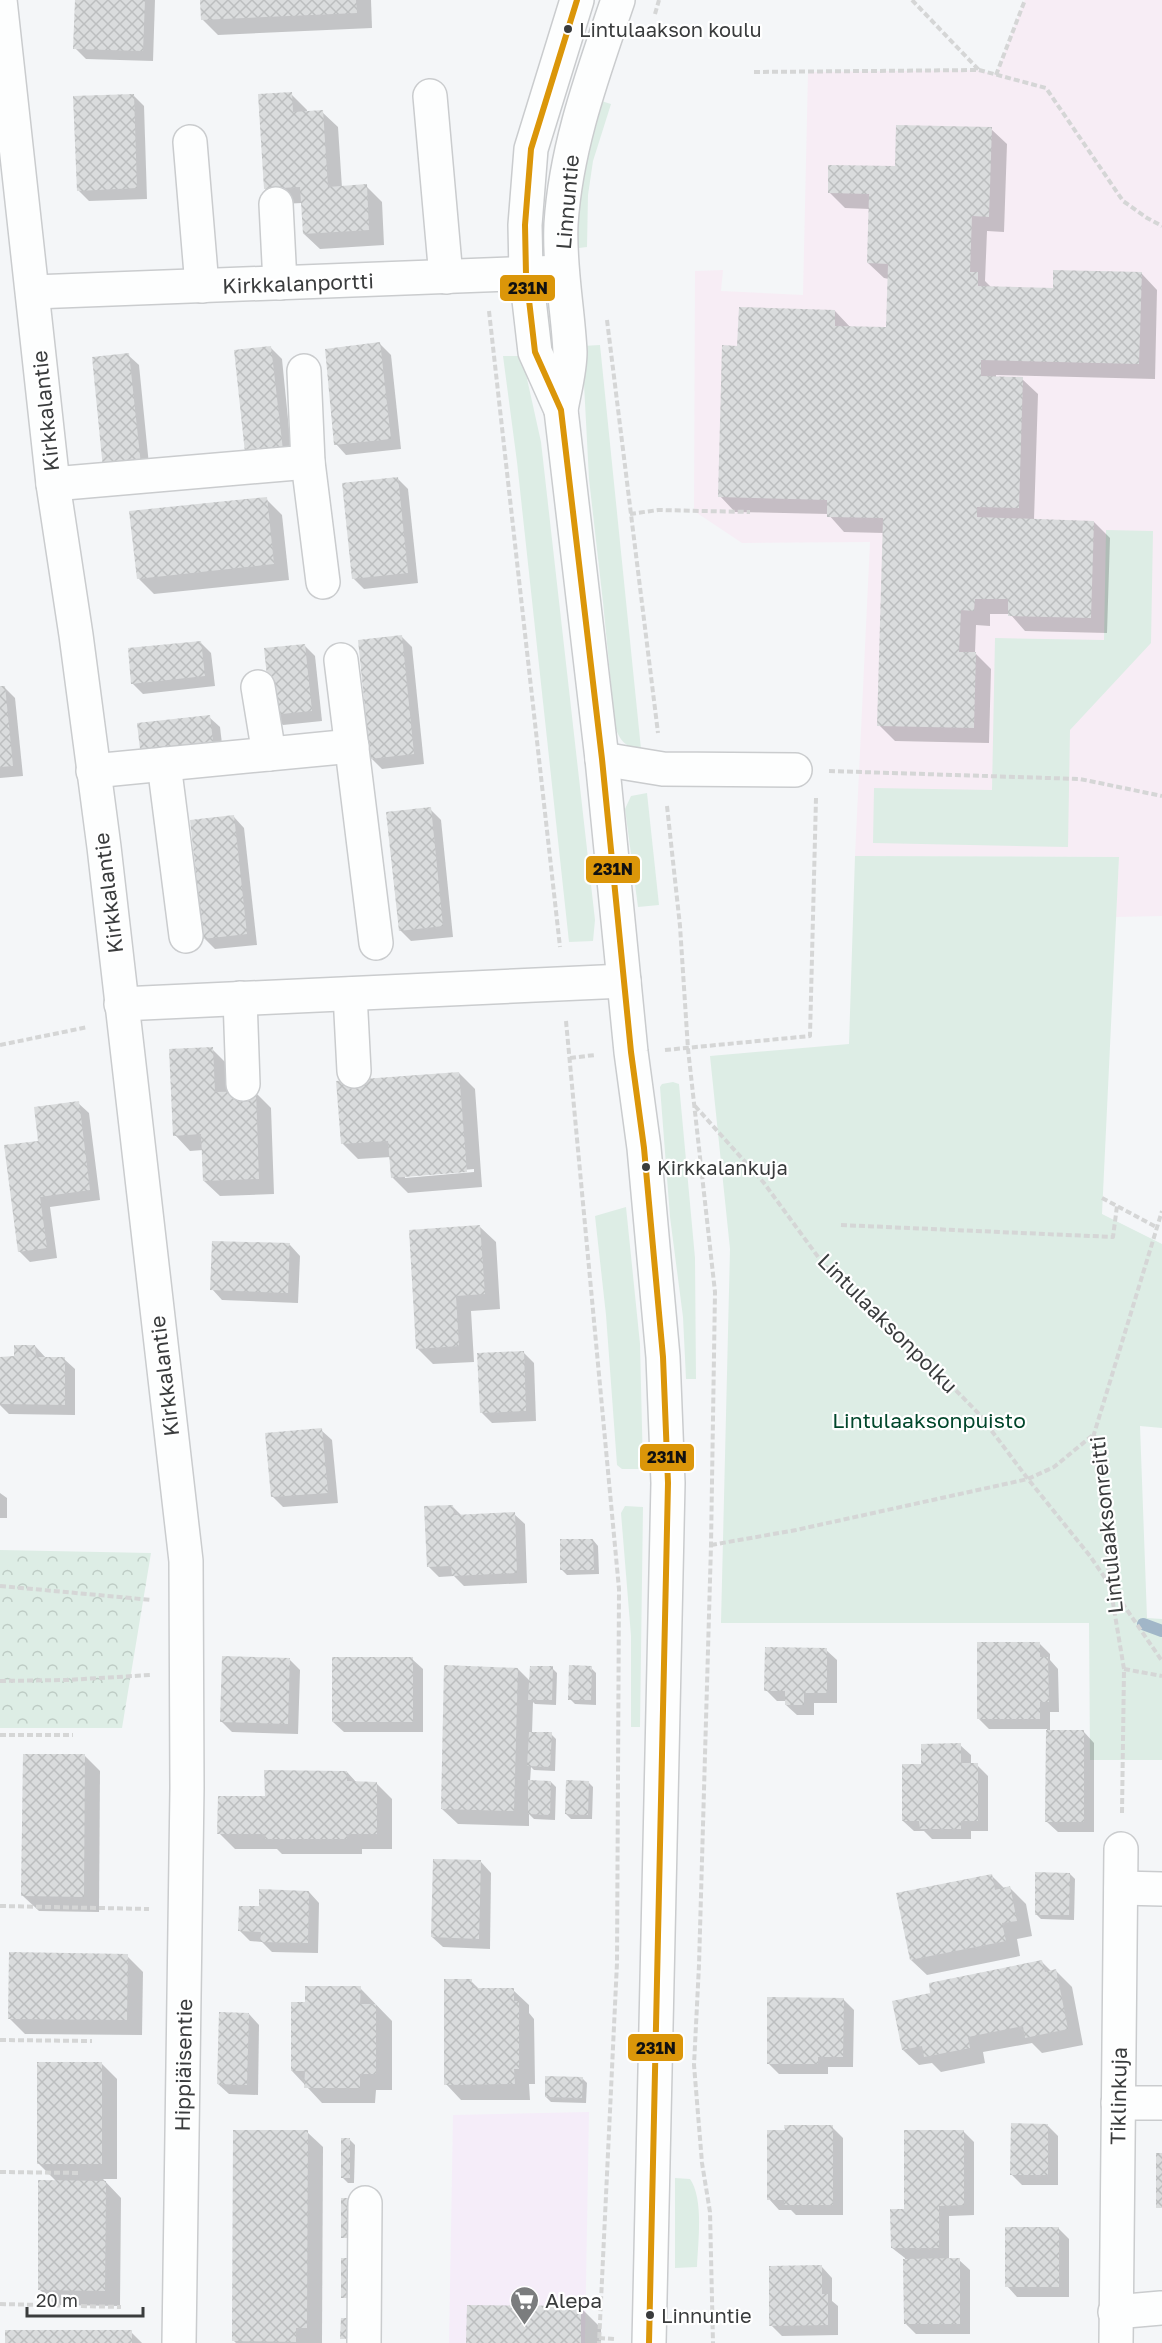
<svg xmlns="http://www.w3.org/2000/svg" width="1162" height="2343" viewBox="0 0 1162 2343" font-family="'Golos Text',sans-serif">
<defs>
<pattern id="forest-crowns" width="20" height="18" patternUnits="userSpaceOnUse" patternTransform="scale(1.5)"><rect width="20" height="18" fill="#ddede5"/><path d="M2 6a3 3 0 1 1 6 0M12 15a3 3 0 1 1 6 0" fill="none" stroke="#beccc5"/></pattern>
<pattern id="building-cross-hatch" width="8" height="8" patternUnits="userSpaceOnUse" patternTransform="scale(1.5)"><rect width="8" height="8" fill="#dadcdd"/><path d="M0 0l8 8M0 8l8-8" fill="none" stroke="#bcbebf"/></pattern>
</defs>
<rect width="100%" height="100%" fill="#f4f6f8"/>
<path fill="#f5edf9" d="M589,2112L585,2343H449L453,2115Z"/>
<path fill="#f7edf5" d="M1025,0H1162V916L1116,917L1119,857L855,856L870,542L742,543L694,511L695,271L723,270L721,291L803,295L808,72L979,70L996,75Z"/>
<g fill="#ddede5">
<path d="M598,100L611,104L593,161L588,195L587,247L579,248C571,197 587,149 598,100Z"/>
<path d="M600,345L641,749C626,748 619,740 615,726L603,602L589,479L582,346Z"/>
<path d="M503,356H522L541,442L595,920L593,941L569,942L517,462Z"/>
<path d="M1106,530L1153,531L1151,643L1070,730L1068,847L873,843L874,788L992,790L995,638L1104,640Z"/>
<path d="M647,793L659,905L638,907L625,809L631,796Z"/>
<path d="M855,856L1119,857L1102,1214L1162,1244V1428L1140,1426L1147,1618L1162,1619V1760H1090L1089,1623H721L730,1249L710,1056L849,1044Z"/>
<path d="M673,1082L679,1084L695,1258L696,1379H686L683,1317L670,1217L660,1087L662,1084Z"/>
<path d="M626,1207L640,1344L643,1469H622L617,1465L606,1315L595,1216Z"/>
<path d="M625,1506L643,1507L640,1727H631V1636L621,1513Z"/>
<path d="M675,2178L690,2179C704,2199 698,2243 697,2267L675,2268Z"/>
</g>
<path fill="url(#forest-crowns)" d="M0,1550L151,1553L122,1728H0Z"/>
<g fill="#0003" fill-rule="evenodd">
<path d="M77,0H155L153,61L86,59L75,48Z"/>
<path d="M201,0H371L372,28L218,35L202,19Z"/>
<path d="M291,94L307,110V113L322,112L338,127L342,188L366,186L382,202L384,245L320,249L304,234L302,203L281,204L265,189Z"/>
<path d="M134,96L144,106L147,199L89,201L78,190Z"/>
<path d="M991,129L1007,144L1004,232L987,231L985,281L992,288L1054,289L1142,274L1157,290L1155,379L996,375V378L1022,379L1038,394L1034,520L1094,522L1110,538L1107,633L1025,631L1010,614H990V626L976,625L975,653L991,669L989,743L895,741L879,725L884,533L844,532L828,514L735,512L720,496L739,347L835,311L851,328L888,329L889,279L884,278L868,263L870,209L845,208L829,192L896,168Z"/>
<path d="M380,344L391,355L401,449L346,455L336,444Z"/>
<path d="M271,348L282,359L293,469L258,472Z"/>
<path d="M128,355L139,365L150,475L115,479Z"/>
<path d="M397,478L408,489L418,583L364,589L353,578Z"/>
<path d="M266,499L282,515L289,580L154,594L138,578Z"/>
<path d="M402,637L412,647L424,764L382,769L371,758Z"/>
<path d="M200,642L211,653L215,686L143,694L132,683Z"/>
<path d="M304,645L315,656L322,721L283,725L272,715Z"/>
<path d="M4,687L15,698L23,776L0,778V688Z"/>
<path d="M209,717L220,727L224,761L153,768Z"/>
<path d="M430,809L441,820L453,937L411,941L400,930Z"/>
<path d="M234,817L244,828L257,945L215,949L204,938Z"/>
<path d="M212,1049L271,1108L274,1194L220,1196L204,1181L203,1150L190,1151L175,1135Z"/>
<path d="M459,1073L475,1089L482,1187L408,1193L392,1177L391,1157L358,1159L342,1143ZM474,1169V1172L405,1178V1175Z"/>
<path d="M78,1103L89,1113L100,1200L50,1207L57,1258L30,1262L19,1251L39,1142Z"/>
<path d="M480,1227L496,1242L500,1309L471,1311L474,1362L433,1364L417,1348Z"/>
<path d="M290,1245L300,1256L298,1303L222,1300L212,1289Z"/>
<path d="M35,1346L46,1358L64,1359L75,1369V1415L9,1414L0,1405V1358H16Z"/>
<path d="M523,1352L534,1363L536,1421L492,1423L481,1412Z"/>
<path d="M321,1430L332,1440L338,1503L283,1507L273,1497Z"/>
<path d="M0,1493L7,1498V1518H0Z"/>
<path d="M452,1506L462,1516L514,1514L525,1524L527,1583L464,1586L454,1576L439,1577L428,1566Z"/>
<path d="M593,1540L598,1546L599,1574L567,1575L562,1570Z"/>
<path d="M1039,1643L1050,1654V1660L1058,1669L1059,1712H1050V1732H1084L1094,1743V1832H1058L1047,1822V1729H989L978,1718Z"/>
<path d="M826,1650L837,1660V1703H814V1715H797L786,1705V1701H777L766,1690Z"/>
<path d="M289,1659L300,1670L298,1734L232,1732L221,1721Z"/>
<path d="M412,1659L423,1669V1732H344L333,1722Z"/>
<path d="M552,1668L557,1673L556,1705L535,1704L533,1702L532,1733L551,1734L556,1739L555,1771L534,1770L531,1767L530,1782H551L556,1787L555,1820L534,1819L529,1814V1826L458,1824L442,1809L518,1669L531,1682Z"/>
<path d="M591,1668L596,1673V1705L575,1704L570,1699Z"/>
<path d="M960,1745L971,1755V1765H977L988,1776V1831H971V1839H932L924,1831H914L903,1821L922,1765Z"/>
<path d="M85,1756L100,1771L99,1912L39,1911L23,1896Z"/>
<path d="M347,1772L357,1783H376L392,1799V1849H362V1854H282L277,1849H235L219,1833L266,1798Z"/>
<path d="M588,1782L593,1787L592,1819H571L566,1814Z"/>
<path d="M481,1862L491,1873L490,1949L443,1947L432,1937Z"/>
<path d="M1070,1874L1075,1879L1074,1920L1041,1919L1036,1914Z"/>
<path d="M991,1875L1005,1889L1010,1888L1026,1904L1032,1936L1017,1939L1020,1956L927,1975L911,1960Z"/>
<path d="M309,1892L319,1903L318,1953L272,1952L262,1942L250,1941L240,1931L260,1908Z"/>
<path d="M127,1956L143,1972L142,2035L25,2034L9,2018Z"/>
<path d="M1042,1962L1052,1972L1056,1971L1072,1987L1083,2045L1042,2053L1032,2043L983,2052L985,2063L941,2072L932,2063L919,2065L903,2050L932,1994Z"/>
<path d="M471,1981L480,1990H513L529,2005V2013L534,2019L535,2084H529L530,2100H461L446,2084Z"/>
<path d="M360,1988L392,2021V2090H376L375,2103H322L292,2071L306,2003Z"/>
<path d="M843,1999L854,2010L853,2067H828V2074H779L768,2063Z"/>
<path d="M249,2014L259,2025L258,2095L229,2094L218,2084Z"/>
<path d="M101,2063L117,2079V2179H103L121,2198L120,2306L55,2305L39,2289L57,2182L39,2164Z"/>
<path d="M582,2078L587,2083L586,2103L551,2102L546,2097Z"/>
<path d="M1047,2125L1058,2136V2185H1022L1011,2174Z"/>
<path d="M832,2127L843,2138V2215H796L791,2210H779L769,2199Z"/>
<path d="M963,2131L974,2142V2215L949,2216V2260H959L970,2270V2334H916L906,2324L905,2258L892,2248L906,2210Z"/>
<path d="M307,2132L323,2147L322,2343H236L234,2341Z"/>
<path d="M350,2140L355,2145L354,2183H348L343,2178Z"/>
<path d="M1058,2228L1069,2239V2297H1017L1007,2286Z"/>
<path d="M822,2267L832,2278V2301L838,2306V2335L782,2336L771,2325Z"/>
<path d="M581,2308L601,2328V2343H468Z"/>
<path d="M131,2332L142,2343H7Z"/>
</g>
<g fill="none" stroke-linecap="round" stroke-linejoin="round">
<path stroke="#a1b6c8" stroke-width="12" d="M1143,1624L1162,1631"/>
</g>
<g fill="url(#building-cross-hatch)">
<path d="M75,0H145L143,51L73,49Z"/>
<path d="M200,0H356L357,13L201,20Z"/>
<path d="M292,92L293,112L323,110L328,187L367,184L369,230L303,234L300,187L264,189L258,94Z"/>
<path d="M134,94L137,188L77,191L73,96Z"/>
<path d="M896,125L992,127L989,217L972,216L970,272H978V286L1053,288V270L1142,272L1139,364L981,360V376L1023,377L1019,508L977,507V517L1094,521L1091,618L1008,616V599H975L974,611L961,610L959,652H976L974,728L877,726L883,518L827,517V500L718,497L722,345L737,346L739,307L835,310V326L886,327L888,264L867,263L869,194L828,193V165L895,166Z"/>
<path d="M380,342L391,439L334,445L325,349Z"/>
<path d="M271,346L284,459L246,462L234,350Z"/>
<path d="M129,353L141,465L103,469L92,357Z"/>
<path d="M398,477L408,573L352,579L342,483Z"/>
<path d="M267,497L274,564L137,579L129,511Z"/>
<path d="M402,635L414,754L370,759L358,640Z"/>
<path d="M201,641L205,676L131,684L128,648Z"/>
<path d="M305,644L312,711L271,715L264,648Z"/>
<path d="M0,686H5L13,766L0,767Z"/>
<path d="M210,715L214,750L141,758L137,723Z"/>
<path d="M431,807L443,926L399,931L386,812Z"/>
<path d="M234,815L247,934L203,939L190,820Z"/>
<path d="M213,1047L215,1092L256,1091L259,1179L203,1181L201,1134L173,1136L169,1049Z"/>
<path d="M459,1072L467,1172L391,1178L388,1141L341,1144L336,1081Z"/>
<path d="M79,1101L90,1190L40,1197L47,1248L18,1252L4,1145L38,1141L34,1107Z"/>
<path d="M480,1225L485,1294L456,1296L459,1346L416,1349L409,1230Z"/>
<path d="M212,1241L290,1243L288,1293L210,1290Z"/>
<path d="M14,1345H35L36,1357H65V1405L0,1404V1357L14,1356Z"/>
<path d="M524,1351L526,1411L480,1413L477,1353Z"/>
<path d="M322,1428L328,1493L271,1497L265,1433Z"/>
<path d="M453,1505L454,1515L515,1512L517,1573L452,1576L451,1566L427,1567L424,1506Z"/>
<path d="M560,1539H593L594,1570H560Z"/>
<path d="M977,1642H1040V1657H1048L1049,1702H1040V1719H977Z"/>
<path d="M765,1647L827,1648V1693H804V1705H785V1691H764Z"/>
<path d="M222,1656L290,1658L288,1724L220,1722Z"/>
<rect x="332" y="1657" width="81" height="65"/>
<path d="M444,1665L518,1668L514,1811L441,1809Z"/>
<path d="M569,1665L592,1666L591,1700H568Z"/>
<path d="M530,1666H553L552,1700H528Z"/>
<path d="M1046,1730H1084V1822H1045Z"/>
<path d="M529,1732H552L550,1767L527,1766Z"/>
<path d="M961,1743V1763H978V1821H961V1829H920L919,1821H902V1764H921V1744Z"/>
<path d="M23,1754H85L84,1897L21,1896Z"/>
<path d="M264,1770L347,1771V1781L377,1782V1834H347V1839H265V1834H217L218,1796H265Z"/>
<path d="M528,1780L551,1781L550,1815L528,1814Z"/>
<path d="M566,1780L589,1781L588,1815L565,1814Z"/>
<path d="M433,1859L481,1860L479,1939L431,1937Z"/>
<path d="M1035,1872L1070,1873L1069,1915H1035Z"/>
<path d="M992,1874L995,1890L1010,1886L1017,1921L1002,1923L1006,1941L910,1960L896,1893Z"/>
<path d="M259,1889L309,1891L308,1943L260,1942L261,1932L238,1931L239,1906H259Z"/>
<path d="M9,1952L128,1954L127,2020L8,2019Z"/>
<path d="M1042,1960L1045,1972L1056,1969L1068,2029L1025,2038L1023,2026L968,2037L970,2048L924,2057L922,2046L902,2050L892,2001L930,1993L929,1983Z"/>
<path d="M444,1979H472V1988H514V2001H519V2069H514L515,2084L444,2085Z"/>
<path d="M305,1986H361L360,2004H376V2074H360V2088H304L305,2071H291V2002H305Z"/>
<path d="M767,1997L844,1998L843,2057H818V2064H767Z"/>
<path d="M219,2012L249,2013L247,2085L217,2084Z"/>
<rect x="37" y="2062" width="65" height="102"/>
<path d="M545,2076L583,2077L582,2098L545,2097Z"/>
<path d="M1011,2123L1048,2124V2175H1010Z"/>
<path d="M784,2125H833V2205H784V2200H767V2130H785Z"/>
<path d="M233,2130H308L307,2328H296V2342L232,2341Z"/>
<path d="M904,2130H964V2205L939,2206V2248H891L890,2209H904Z"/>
<rect x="341" y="2138" width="9" height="40"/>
<rect x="1156" y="2153" width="6" height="55"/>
<path d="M38,2180L106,2181L105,2291L38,2290Z"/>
<rect x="341" y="2198" width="9" height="40"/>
<rect x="1005" y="2227" width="54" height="60"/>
<path d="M341,2258H350L349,2298H341Z"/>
<path d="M960,2258V2324H904L903,2259Z"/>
<path d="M822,2265V2294H828V2325L769,2326V2266Z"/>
<path d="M467,2305L581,2306V2343H466Z"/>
<path d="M341,2318H349V2339H340Z"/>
<rect x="5" y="2330" width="127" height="13"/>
</g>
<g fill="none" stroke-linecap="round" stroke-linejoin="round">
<defs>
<g id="minor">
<path d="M0,0L53,484L76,635L104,847L186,1561L187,1788L179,2343"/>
<path d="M618,0C593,74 566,146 561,224C559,267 568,309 570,352C570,371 564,392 561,410L602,759L631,1052L644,1148L663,1357L668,1483L649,2343"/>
<path d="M430,96L446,277"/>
<path d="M190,142L202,286"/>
<path d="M276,204L280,283"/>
<path d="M33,292L562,272"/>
<path d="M304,371L308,462L323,582"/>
<path d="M561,410L535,352L526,274L525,225L531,149L577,0"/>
<path d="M53,484L308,462"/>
<path d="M341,660L376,943"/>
<path d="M258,687L269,754"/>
<path d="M602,759L663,769L795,770"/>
<path d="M164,764L186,936"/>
<path d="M93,771L352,746"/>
<path d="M350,994L354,1071"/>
<path d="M240,998L243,1084"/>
<path d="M121,1004L624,981"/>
<path d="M1121,1888L1162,1889"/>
<path d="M1118,2103H1162"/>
<path d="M1115,2312L1161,2308"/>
<path d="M364,2343L365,2203"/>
<path d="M1116,2343L1121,1849"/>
</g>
</defs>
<use href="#minor" stroke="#caccce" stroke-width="36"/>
<g stroke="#d5d6d6" stroke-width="4" stroke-dasharray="6 3" stroke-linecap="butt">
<path d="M912,0L979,70"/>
<path d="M655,14L659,0"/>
<path d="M754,72L979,70L1046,88L1123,201L1147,218L1162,226"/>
<path d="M996,75L1025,0"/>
<path d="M489,311L560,947"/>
<path d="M607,320L658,733"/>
<path d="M630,514L658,510L750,512"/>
<path d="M829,771L1080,779L1162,796"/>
<path d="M667,806L680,926L688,1049L715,1292L711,1545L699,1965L694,2065L702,2163L710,2212L713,2343"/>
<path d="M566,1021L619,1589L617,1963L599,2343"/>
<path d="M0,1045L88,1027"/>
<path d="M665,1050L810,1036L816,798"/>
<path d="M570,1058L595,1055"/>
<path d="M695,1106L764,1183L824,1265L905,1338L979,1414L1028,1479L1090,1556L1162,1661"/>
<path d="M1102,1198L1158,1228"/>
<path d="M841,1225L1113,1237L1117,1206"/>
<path d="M711,1545L796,1530L1028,1479L1054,1467L1093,1435"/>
<path d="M0,1586L152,1600"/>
<path d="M1124,1669L1162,1676"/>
<path d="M0,1681L67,1680L150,1675"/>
<path d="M0,1735H73"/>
<path d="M1122,1813L1124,1669L1110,1585L1094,1434L1162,1211"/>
<path d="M0,1906L149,1909"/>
<path d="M0,2040L92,2041"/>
<path d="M0,2172L80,2173"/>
<path d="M0,2304L121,2307"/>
<path d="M599,2338L614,2339"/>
</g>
<use href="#minor" stroke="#fdfefe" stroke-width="33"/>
<defs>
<path id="bus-1" d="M577,0L531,149L525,225L526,274L535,352L561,410L602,759L631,1052L644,1148L663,1357L668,1483L649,2343"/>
</defs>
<use href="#bus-1" stroke="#fff" stroke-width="10"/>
<use href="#bus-1" stroke="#db9609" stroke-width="6"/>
</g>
<defs>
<symbol id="supermarket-pin" viewBox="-11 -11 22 30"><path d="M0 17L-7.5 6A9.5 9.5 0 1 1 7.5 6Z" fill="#7b7d7e" stroke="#fff"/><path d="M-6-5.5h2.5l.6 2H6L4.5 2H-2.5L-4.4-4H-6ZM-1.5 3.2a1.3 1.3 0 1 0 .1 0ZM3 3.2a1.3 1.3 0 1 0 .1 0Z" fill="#fff"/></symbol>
</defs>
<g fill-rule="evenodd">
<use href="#supermarket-pin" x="508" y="2284" width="33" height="45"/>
</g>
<g fill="#3a3c3d" stroke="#fff" stroke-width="2">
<circle cx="568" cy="29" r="5"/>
<circle cx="646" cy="1167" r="5"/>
<circle cx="650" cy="2315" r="5"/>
</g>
<g text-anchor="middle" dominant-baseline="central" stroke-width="4.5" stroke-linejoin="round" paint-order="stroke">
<g font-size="20" fill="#3a3c3d" stroke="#fff" text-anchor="start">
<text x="579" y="29">Lintulaakson koulu</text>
<text x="657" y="1167">Kirkkalankuja</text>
<text x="661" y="2315">Linnuntie</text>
</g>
<g font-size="21" fill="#3a3c3d" stroke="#fff">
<text transform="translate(567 202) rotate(-85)">Linnuntie</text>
<text transform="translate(298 283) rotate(-2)">Kirkkalanportti</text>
<text transform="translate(45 411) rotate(-96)">Kirkkalantie</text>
<text transform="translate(108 893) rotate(-97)">Kirkkalantie</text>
<text transform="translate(888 1323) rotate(45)">Lintulaaksonpolku</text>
<text transform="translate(164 1376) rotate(-97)">Kirkkalantie</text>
<text transform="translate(1106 1525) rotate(-96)">Lintulaaksonreitti</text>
<text transform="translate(183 2065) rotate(-89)">Hippiäisentie</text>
<text transform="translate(1118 2096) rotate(-89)">Tiklinkuja</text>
</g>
<g font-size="21" fill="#02472c" stroke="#fff">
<text x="929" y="1420">Lintulaaksonpuisto</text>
</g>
<g font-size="21" fill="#3a3c3d" stroke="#fff" text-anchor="start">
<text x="545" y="2300">Alepa</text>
</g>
</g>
<g stroke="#fff" stroke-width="2">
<rect x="499" y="274" width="57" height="28" rx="6" fill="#db9609"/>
<rect x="585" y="855" width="56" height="29" rx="6" fill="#db9609"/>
<rect x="639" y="1443" width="56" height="29" rx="6" fill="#db9609"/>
<rect x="627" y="2033" width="57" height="29" rx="6" fill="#db9609"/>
</g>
<g font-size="16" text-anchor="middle" font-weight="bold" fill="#111">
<text x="528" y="294">231N</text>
<text x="613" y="875">231N</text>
<text x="667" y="1463">231N</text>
<text x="656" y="2054">231N</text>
</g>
<path d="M27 2307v9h116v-9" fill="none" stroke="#3a3c3d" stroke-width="3"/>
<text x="36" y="2307" font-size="18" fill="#3a3c3d" stroke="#ffffff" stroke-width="4.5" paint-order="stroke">20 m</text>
</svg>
